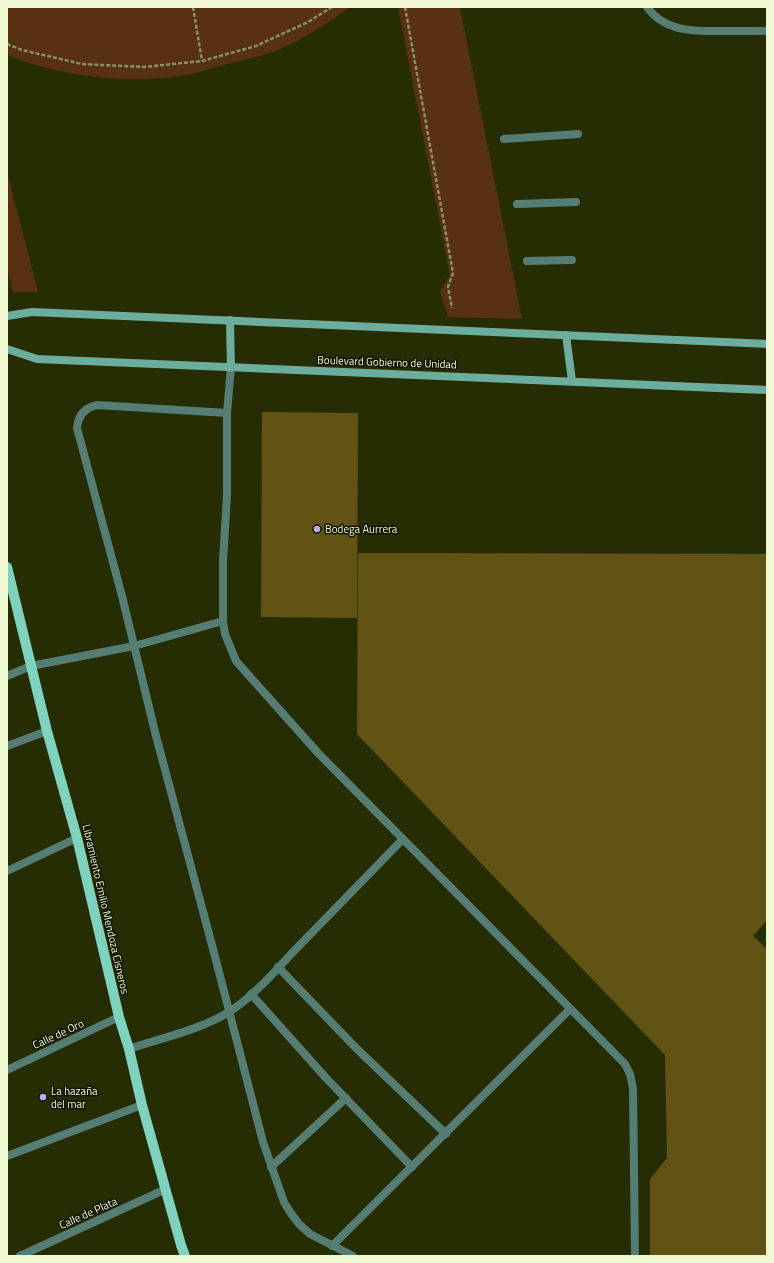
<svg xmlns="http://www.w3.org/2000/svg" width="774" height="1263" viewBox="0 0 774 1263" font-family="'Titillium Web',sans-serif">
<rect width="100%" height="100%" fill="#272d03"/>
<g fill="#573111">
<path d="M7,7H350C331,21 302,40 280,49C263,56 245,60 227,64C210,69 192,75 174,77C118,83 59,76 7,55Z"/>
<path d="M398,7H460L522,319L448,317L440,291L450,275Z"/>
<path d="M7,172L38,292H13L7,269Z"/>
</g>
<g fill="#605313">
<path d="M262,412L358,413L357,618L261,617Z"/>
<path d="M358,553L767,554V920L753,936L767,949V1256H650V1179L667,1158L665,1055L357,734Z"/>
</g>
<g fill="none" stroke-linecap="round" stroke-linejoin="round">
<g stroke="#8a9169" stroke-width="2.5" stroke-dasharray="4 2" stroke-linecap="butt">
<path d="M193,7L202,61"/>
<path d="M405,7L453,273L448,287L452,308"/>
<path d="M7,44L22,50L82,64L144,67L202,61L256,46L308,22L332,7"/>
</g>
<g stroke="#567d74" stroke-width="8">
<path d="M647,7C665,32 693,31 720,31C736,31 751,31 767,31"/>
<path d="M504,139L578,134"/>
<path d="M517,204L576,202"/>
<path d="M527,261L572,260"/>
<path d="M231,367L227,413V495L223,561V621L225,634L236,661L319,754L625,1064L630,1074L633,1088L635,1256"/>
<path d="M227,413L97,405C84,408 78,416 77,428L122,596L156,736L212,945L263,1142L284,1202L290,1212L299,1224L310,1234L353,1256"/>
<path d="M31,666L134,646L223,621"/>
<path d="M7,746L47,731"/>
<path d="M278,967L357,1049L446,1134"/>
<path d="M251,994L327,1079L412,1167"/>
<path d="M129,1049C161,1038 200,1030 229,1012C254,996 275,971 295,950C331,913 367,876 403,839"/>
<path d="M7,1156L142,1105"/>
<path d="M271,1167L346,1098"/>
<path d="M332,1246L570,1009"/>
</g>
<g stroke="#567d74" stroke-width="8">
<path d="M7,676L31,666"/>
<path d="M7,871L77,838"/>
<path d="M7,1070L119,1017"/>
<path d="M20,1256L166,1189"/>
</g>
<g stroke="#6dad9e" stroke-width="8">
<path d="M7,316L32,312L767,344"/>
<path d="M230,320L231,367"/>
<path d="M566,335L572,381"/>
<path d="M7,349L37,359L767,390"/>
</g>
<path stroke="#7ed2be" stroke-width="10" d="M7,567L47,731L77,838L119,1017L129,1049L142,1105L181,1245L185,1256"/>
</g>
<g fill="#bfa9f4" stroke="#111500" stroke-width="1.5">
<circle cx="317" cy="529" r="4"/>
<circle cx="43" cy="1097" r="4"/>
</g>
<g text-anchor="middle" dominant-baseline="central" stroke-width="3" stroke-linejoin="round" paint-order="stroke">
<g font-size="11" fill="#eff7d0" stroke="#111500">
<text transform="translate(387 362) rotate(2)">Boulevard Gobierno de Unidad</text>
<text transform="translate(106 909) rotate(77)">Libramiento Emilio Mendoza Cisneros</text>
<text transform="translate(58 1034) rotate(-25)">Calle de Oro</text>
<text transform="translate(88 1213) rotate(-24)">Calle de Plata</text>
</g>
<g font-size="11" fill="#eff7d0" stroke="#111500" text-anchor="start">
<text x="325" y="529">Bodega Aurrera</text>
<text x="51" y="1091">La hazaña<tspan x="51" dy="13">del mar</tspan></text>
</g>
</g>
<rect width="774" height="1263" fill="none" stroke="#eff7d0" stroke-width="16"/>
</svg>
